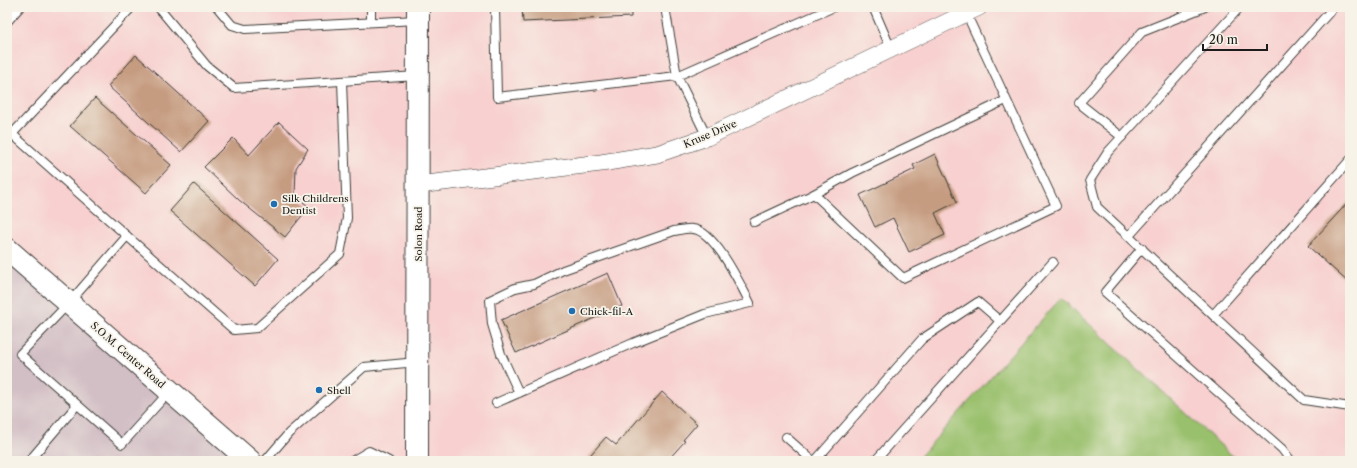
<svg xmlns="http://www.w3.org/2000/svg" width="1357" height="468" viewBox="0 0 1357 468" font-family="'Libre Caslon Text',serif">
<rect width="100%" height="100%" fill="#f7f3e8"/>
<filter id="ink" filterUnits="userSpaceOnUse"><feTurbulence type="fractalNoise" baseFrequency=".025" numOctaves="2"/><feDisplacementMap in="SourceGraphic" scale="8" xChannelSelector="R" yChannelSelector="G"/><feConvolveMatrix kernelMatrix="1 2 1 2 8 2 1 2 1" color-interpolation-filters="sRGB"/></filter>
<filter id="wash" filterUnits="userSpaceOnUse"><feTurbulence type="fractalNoise" baseFrequency=".012" numOctaves="4" result="noise"/><feDisplacementMap in="SourceGraphic" scale="16" xChannelSelector="R" yChannelSelector="G"/><feGaussianBlur stdDeviation="0.9" result="paint"/><feColorMatrix in="noise" values="0 0 0 0 0 0 0 0 0 0 0 0 0 0 0 0 0 1.4 0 .05"/><feComposite in="paint" operator="in"/></filter>
<g filter="url(#wash)">
<rect width="100%" height="100%" fill="#f3e1c7"/>
<path fill="#f7d0cf" d="M7,7H1350V461H227L237,450L7,249Z"/>
<path fill="#d2bec5" d="M7,249L237,450L227,461H7Z"/>
<path fill="#99c06c" stroke="#5a6e44" d="M1061,298L1238,461H916Z"/>
<g id="blocks">
<g fill="#c69c81">
<path d="M522,7H631V17L523,22Z"/>
<path d="M136,55L209,121L181,152L108,86Z"/>
<path d="M95,98L171,165L146,193L70,126Z"/>
<path d="M279,122L308,149L296,168L295,195L309,207L285,237L239,200L204,167L233,138L249,155Z"/>
<path d="M935,154L957,202L935,213L945,235L909,252L893,218L875,227L860,195L915,169L913,165Z"/>
<path d="M194,184L278,259L255,286L170,211Z"/>
<path d="M1350,200V284L1308,246Z"/>
<path d="M608,273L622,306L516,353L501,320Z"/>
<path d="M662,392L697,424L683,440L685,441L667,461H585L606,437L616,445Z"/>
</g>
</g>
</g>
<g filter="url(#ink)">
<use href="#blocks" fill-opacity="0" stroke="#3c3a36" stroke-width="1"/>
<g fill="none" stroke-linecap="round" stroke-linejoin="round">
<defs>
<g id="lane">
<path d="M158,7L207,66L234,88L417,76"/>
<path d="M217,7L232,25L245,29L417,20"/>
<path d="M495,7L497,97L677,76L834,7"/>
<path d="M665,7L677,76L707,137"/>
<path d="M873,7L891,49"/>
<path d="M1240,7L1108,152L1090,180L1097,207L1304,400L1350,407"/>
<path d="M7,22L20,7"/>
<path d="M371,22V7"/>
<path d="M1122,137L1079,103L1142,32L1205,7"/>
<path d="M814,194L852,173L1006,100"/>
<path d="M754,222L814,194L903,278L1056,206L966,13"/>
<path d="M127,236L12,134L132,7"/>
<path d="M1129,236L1334,7"/>
<path d="M1142,248L1105,292L1282,449L1291,461"/>
<path d="M1213,315L1350,160"/>
<path d="M169,392L122,444L20,354L69,303L127,236L234,330L257,328L340,254L347,218L342,81"/>
<path d="M496,403L633,343L705,314L750,303C740,284 715,231 693,229C687,228 680,230 674,231L563,270L534,284L515,288L490,300L492,324L501,354L519,393"/>
<path d="M786,437L813,461"/>
<path d="M29,461L77,405"/>
<path d="M265,461L289,433L364,367L417,362"/>
<path d="M352,461L369,451L389,461"/>
<path d="M815,461L922,339L978,302L1000,321"/>
<path d="M875,461L1053,262"/>
</g>
<path id="street" d="M418,185L601,163L657,154L707,137L979,7"/>
<path id="secondary" d="M417,461L418,7"/>
<path id="primary" d="M7,249L250,461"/>
</defs>
<use href="#lane" stroke="#3c3a36" stroke-width="10"/>
<use href="#street" stroke="#3c3a36" stroke-width="18"/>
<use href="#secondary" stroke="#3c3a36" stroke-width="24"/>
<use href="#primary" stroke="#3c3a36" stroke-width="24"/>
<use href="#lane" stroke="#fff" stroke-width="8"/>
<use href="#street" stroke="#fff" stroke-width="17"/>
<use href="#secondary" stroke="#fff" stroke-width="22"/>
<use href="#primary" stroke="#fff" stroke-width="22"/>
</g>
</g>
<g fill="#1f6fb2" stroke="#f7f3e8" stroke-width="1.5">
<circle cx="274" cy="204" r="4"/>
<circle cx="572" cy="311" r="4"/>
<circle cx="319" cy="390" r="4"/>
</g>
<g text-anchor="middle" dominant-baseline="central" stroke-width="3.5" stroke-linejoin="round" paint-order="stroke">
<g font-size="10" fill="#1c1c1c" stroke="#f7f3e8">
<text transform="translate(710 134) rotate(-23)">Kruse Drive</text>
<text transform="translate(418 234) rotate(-90)">Solon Road</text>
<text transform="translate(128 355) rotate(41)">S.O.M. Center Road</text>
</g>
<g font-size="10" fill="#1c1c1c" stroke="#f7f3e8" text-anchor="start">
<text x="282" y="198">Silk Childrens<tspan x="282" dy="12">Dentist</tspan></text>
<text x="580" y="311">Chick-fil-A</text>
<text x="327" y="390">Shell</text>
</g>
</g>
<rect width="1357" height="468" fill="none" stroke="#f7f3e8" stroke-width="24"/>
<path d="M1203 44v6h64v-6" fill="none" stroke="#1c1c1c" stroke-width="2"/>
<text x="1209" y="44" font-size="12" fill="#1c1c1c" stroke="#f7f3e8" stroke-width="3" paint-order="stroke">20 m</text>
</svg>
